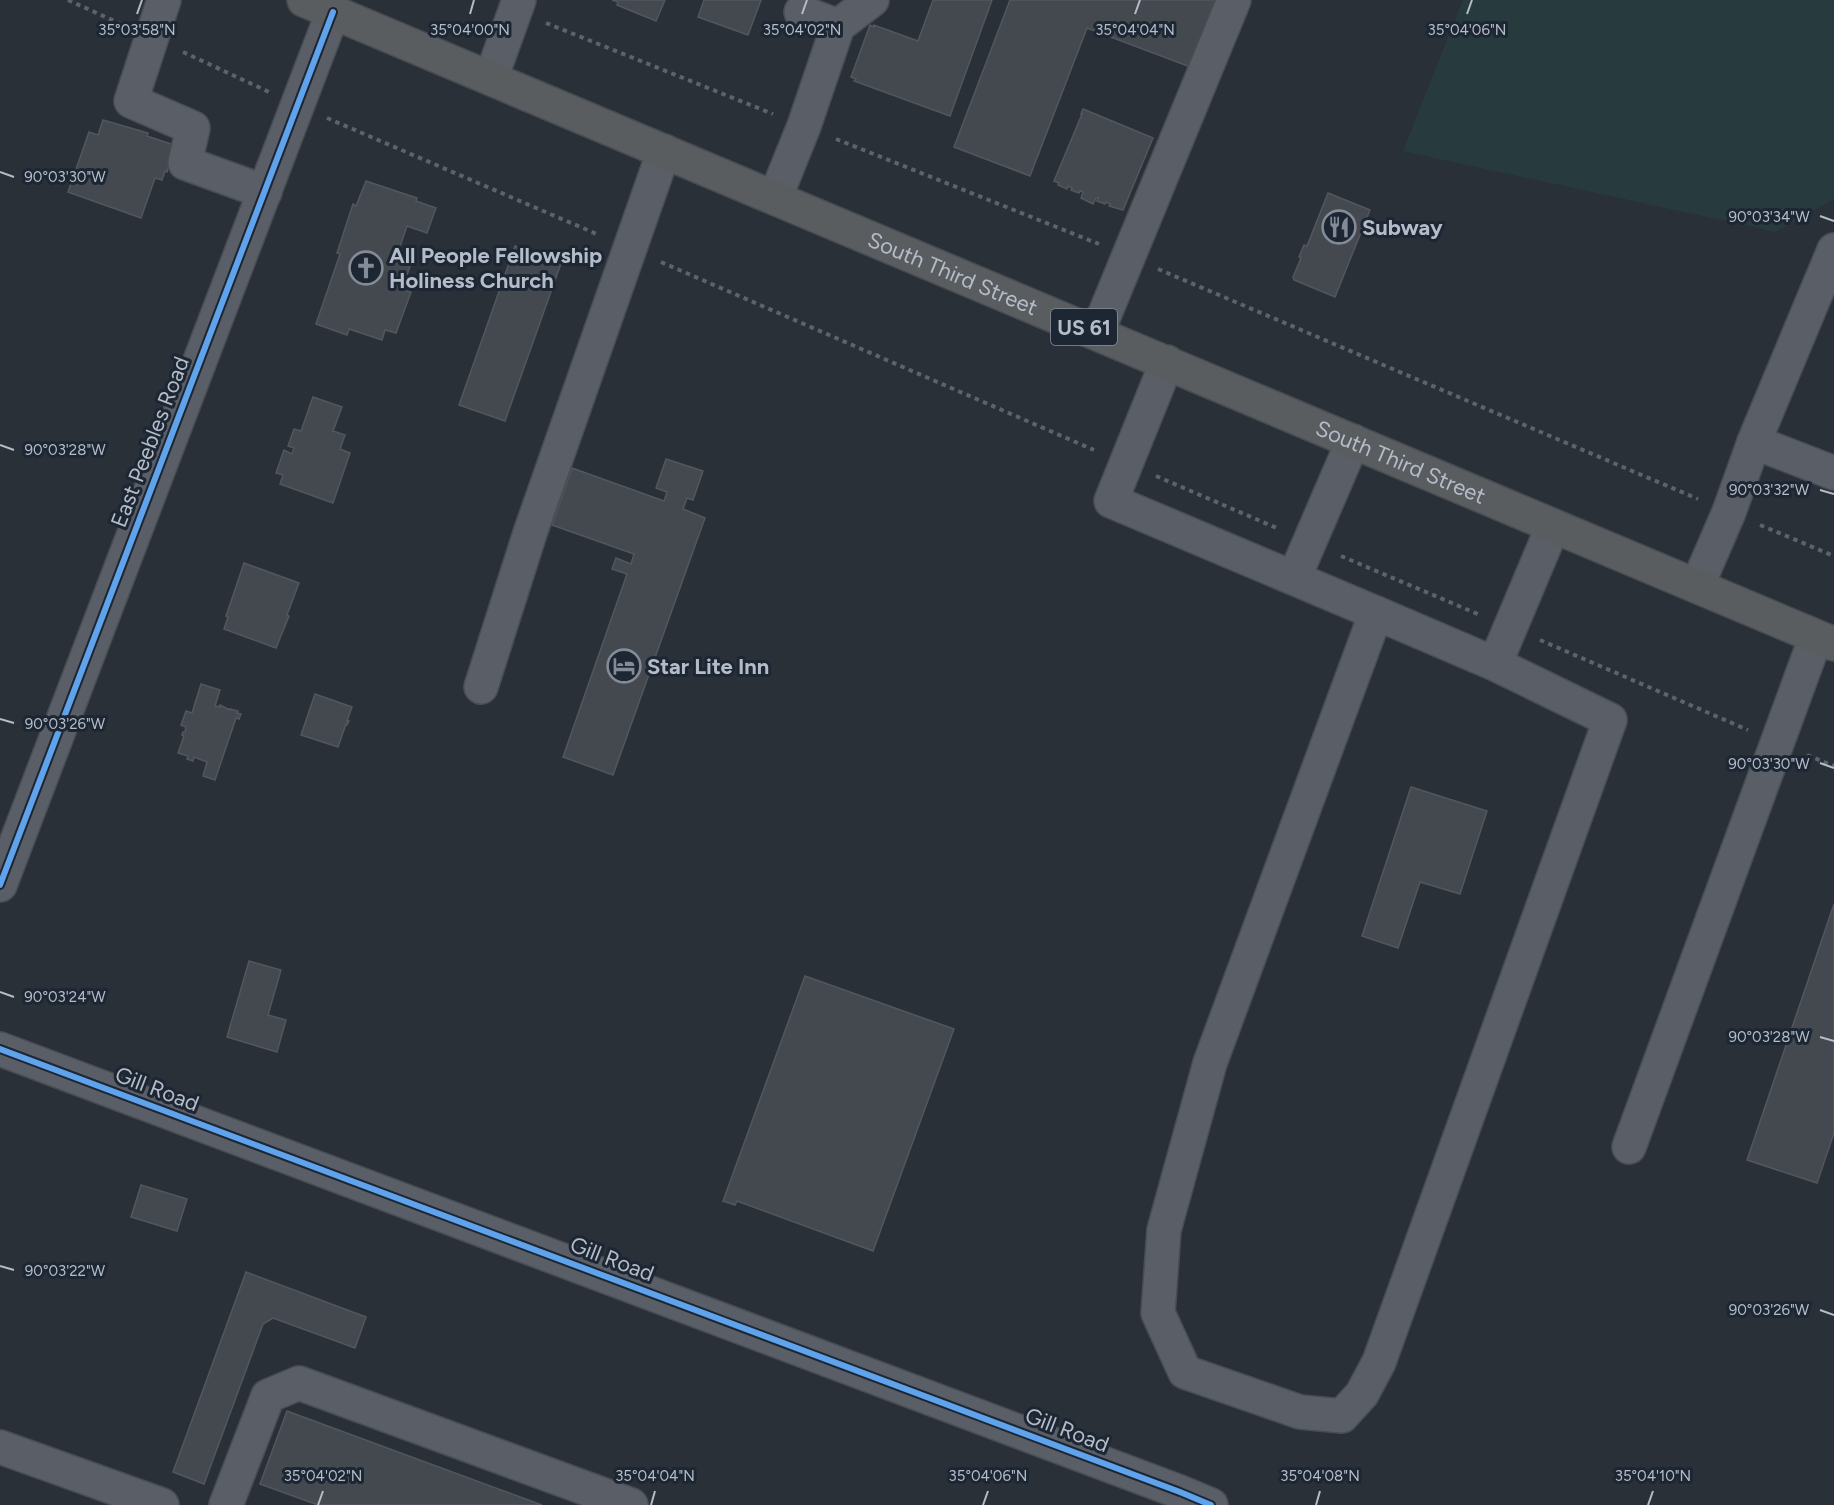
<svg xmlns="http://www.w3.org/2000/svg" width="1834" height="1505" viewBox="0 0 1834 1505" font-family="Figtree,sans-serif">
<rect width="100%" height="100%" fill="#2a3038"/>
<path fill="#273a3e" d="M1463,0H1834V199L1776,232L1403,151Z"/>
<g fill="#444950" stroke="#52575f" stroke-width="1.5">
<path d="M612,0H665L656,21L617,5L618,2Z"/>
<path d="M704,0H761L748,35L698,17Z"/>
<path d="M933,0H992L950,116L854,81L856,79L851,77L870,25L874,27V25L918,41Z"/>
<path d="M1010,0H1219L1193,68L1087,28L1030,176L954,147Z"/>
<path d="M1083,109L1153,138L1123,210L1109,206L1110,204L1106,202L1105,204L1097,201L1098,198H1096L1093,204L1081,198L1083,192L1080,191L1079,193L1071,190L1072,188L1068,186L1067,189L1058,185L1059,183L1054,181L1082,114H1081Z"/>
<path d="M103,120L148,133L147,136L174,145L167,172L165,171L162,180L155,178L141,218L68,192L89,132L98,135Z"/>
<path d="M366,181L417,198L416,201L436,208L427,233L407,226L396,258L403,260L404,256L411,258L409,262L411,263L402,290L411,292L396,333L385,330L382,340L349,329L347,335L316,324L340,254L337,253L353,204L356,206Z"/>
<path d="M1328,193L1370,210L1335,297L1294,280L1293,277L1301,258L1299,257L1304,245L1307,246Z"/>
<path d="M515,246L542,256L543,251L563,258L505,421L459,405Z"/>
<path d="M313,397L342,407L333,431L345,435L340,449L350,453L333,503L280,484L283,475L276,473L284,450L292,454L294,448L288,446L294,429L301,431Z"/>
<path d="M666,459L703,471L693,500L687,498L683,509L705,518L613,775L563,757L627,574L612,569L616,558L631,564L634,554L552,525L572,468L664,501L667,492L656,488Z"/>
<path d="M244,563L299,583L287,615L289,616L276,648L224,629L228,617L226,616Z"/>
<path d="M201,684L220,690L215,706L220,707V705L230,710V709L238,711L237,713L241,714L239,719L236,718L215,780L203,776L207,762L194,757L193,761L187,759L188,756L178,753L184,736L182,735L183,732H185L186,727L181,725L186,711L192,713Z"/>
<path d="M315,694L352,707L347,721H349L347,725L346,724L338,747L301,735Z"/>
<path d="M1411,787L1487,811L1460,894L1420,882L1398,948L1362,936Z"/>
<path d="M1834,904V1133L1817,1183L1747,1160Z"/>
<path d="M249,961L281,970L268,1015L286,1020L277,1052L227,1037Z"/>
<path d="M805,976L954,1029L873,1251L737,1201L735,1205L723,1201Z"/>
<path d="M141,1185L187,1199L177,1231L131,1217Z"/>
<path d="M246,1272L366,1317L355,1348L273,1318L263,1324L204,1484L173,1472Z"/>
<path d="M287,1411L542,1505H318L260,1484Z"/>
</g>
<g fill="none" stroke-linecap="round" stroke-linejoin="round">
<defs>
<g id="minor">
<path d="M164,0L131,101L193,128L185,163L265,192"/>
<path d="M801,12L838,26"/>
<path d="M491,78L519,0"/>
<path d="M775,198L804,126L838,26L872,0"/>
<path d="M1097,333L1234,0"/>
<path d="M1167,362L1111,501L1376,613"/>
<path d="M1754,442L1834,250"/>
<path d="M1294,578L1353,441"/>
<path d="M1697,586L1729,512L1754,442L1834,473"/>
<path d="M1495,664L1376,613L1210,1063L1164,1230L1158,1313L1185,1372L1300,1412L1342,1416L1362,1394L1379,1362L1610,720L1495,664L1553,526"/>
<path d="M481,687L530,533L664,151"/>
<path d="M0,885L333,12"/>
<path d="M0,1049L1180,1492L1211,1505"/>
<path d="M1629,1147L1816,637"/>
<path d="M0,1447L162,1505"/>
<path d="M226,1505L268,1396L299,1383L631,1505"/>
</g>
<g id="highway">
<path id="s1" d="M304,0L1834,644"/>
</g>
</defs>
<use href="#minor" stroke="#484c53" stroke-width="36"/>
<use href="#highway" stroke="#474c53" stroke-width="36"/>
<g stroke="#5d636a" stroke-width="4" stroke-dasharray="4.5 4.5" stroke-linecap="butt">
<path d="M68,0L121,24"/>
<path d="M546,23L773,114"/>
<path d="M183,52L269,92"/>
<path d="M327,118L599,235"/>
<path d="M836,139L1099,244"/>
<path d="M661,262L1094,450"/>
<path d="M1158,269L1698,499"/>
<path d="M1156,476L1279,529"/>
<path d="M1760,525L1834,556"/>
<path d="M1341,556L1480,615"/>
<path d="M1540,640L1748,730"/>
<path d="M1807,755L1834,766"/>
</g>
<use href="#minor" stroke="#5a5e66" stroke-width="33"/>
<use href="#highway" stroke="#5a5d60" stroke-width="33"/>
<defs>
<g id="cycleway">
<path d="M0,885L333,12"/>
<path d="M0,1049L1180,1492L1211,1505"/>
</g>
</defs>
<use href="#cycleway" stroke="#1d2633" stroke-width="10"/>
<use href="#cycleway" stroke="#60a3ed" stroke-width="6"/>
</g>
<path fill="none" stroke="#b4bcc9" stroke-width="2" d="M137,14L142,0M470,14L474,0M802,14L807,0M1135,14L1140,0M1467,14L1472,0M0,172L14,177M1820,216L1834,221M0,445L14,450M1820,490L1834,494M0,719L14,723M1820,763L1834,768M0,992L14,997M1820,1037L1834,1041M0,1266L14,1270M1820,1310L1834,1315M318,1505L323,1491M651,1505L655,1491M983,1505L988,1491M1316,1505L1320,1491M1648,1505L1653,1491"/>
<defs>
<symbol id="restaurant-ring" viewBox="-11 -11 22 22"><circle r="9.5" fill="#1d2633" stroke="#848b96" stroke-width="1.5"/><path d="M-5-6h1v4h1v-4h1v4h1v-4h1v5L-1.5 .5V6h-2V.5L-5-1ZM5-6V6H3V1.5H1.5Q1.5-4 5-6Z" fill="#848b96"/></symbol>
<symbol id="church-ring" viewBox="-11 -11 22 22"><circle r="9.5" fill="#1d2633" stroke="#848b96" stroke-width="1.5"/><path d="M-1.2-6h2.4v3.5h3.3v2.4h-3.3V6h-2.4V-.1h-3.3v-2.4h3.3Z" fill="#848b96"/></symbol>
<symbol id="hotel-ring" viewBox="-11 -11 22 22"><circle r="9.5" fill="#1d2633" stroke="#848b96" stroke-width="1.5"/><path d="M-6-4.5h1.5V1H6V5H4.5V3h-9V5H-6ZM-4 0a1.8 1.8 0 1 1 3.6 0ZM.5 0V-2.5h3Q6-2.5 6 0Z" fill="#848b96"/></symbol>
</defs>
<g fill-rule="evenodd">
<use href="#restaurant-ring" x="1320" y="208" width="38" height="38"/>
<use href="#church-ring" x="347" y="249" width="38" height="38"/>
<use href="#hotel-ring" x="605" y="647" width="38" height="38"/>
</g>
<g text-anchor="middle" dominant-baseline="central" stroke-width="6" stroke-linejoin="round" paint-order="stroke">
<rect fill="#1d2633" stroke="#878f9c" stroke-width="1.5" x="1051" y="309" width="66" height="36" rx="4.5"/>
<g font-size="21" font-weight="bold" fill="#b4bcc9">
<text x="1084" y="327">US 61</text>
</g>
<g font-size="22" font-weight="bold" fill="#b4bcc9" stroke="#1d2633" text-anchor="start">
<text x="1362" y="227">Subway</text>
<text x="389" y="255">All People Fellowship<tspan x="389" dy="25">Holiness Church</tspan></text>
<text x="647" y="666">Star Lite Inn</text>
</g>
<g font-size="22" fill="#b4bcc9" stroke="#1d2633">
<text stroke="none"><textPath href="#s1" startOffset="704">South Third Street</textPath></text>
<text transform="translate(150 442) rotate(-69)">East Peebles Road</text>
<text stroke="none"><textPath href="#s1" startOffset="1190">South Third Street</textPath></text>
<text transform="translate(157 1089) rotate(21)">Gill Road</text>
<text transform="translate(612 1259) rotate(21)">Gill Road</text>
<text transform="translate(1067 1430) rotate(21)">Gill Road</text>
</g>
</g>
<g font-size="15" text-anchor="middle" fill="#b4bcc9" stroke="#1d2633" stroke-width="6" stroke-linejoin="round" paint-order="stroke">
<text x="137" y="35">35°03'58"N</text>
<text x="470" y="35">35°04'00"N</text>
<text x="802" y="35">35°04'02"N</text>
<text x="1135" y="35">35°04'04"N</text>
<text x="1467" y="35">35°04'06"N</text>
<text x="65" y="182">90°03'30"W</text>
<text x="1769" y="222">90°03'34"W</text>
<text x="65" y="455">90°03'28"W</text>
<text x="1769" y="495">90°03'32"W</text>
<text x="65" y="729">90°03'26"W</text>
<text x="1769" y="769">90°03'30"W</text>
<text x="65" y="1002">90°03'24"W</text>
<text x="1769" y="1042">90°03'28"W</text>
<text x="65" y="1276">90°03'22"W</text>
<text x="1769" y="1315">90°03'26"W</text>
<text x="1653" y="1481">35°04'10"N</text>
<text x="323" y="1481">35°04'02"N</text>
<text x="655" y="1481">35°04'04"N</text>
<text x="988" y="1481">35°04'06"N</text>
<text x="1320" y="1481">35°04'08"N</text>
</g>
</svg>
